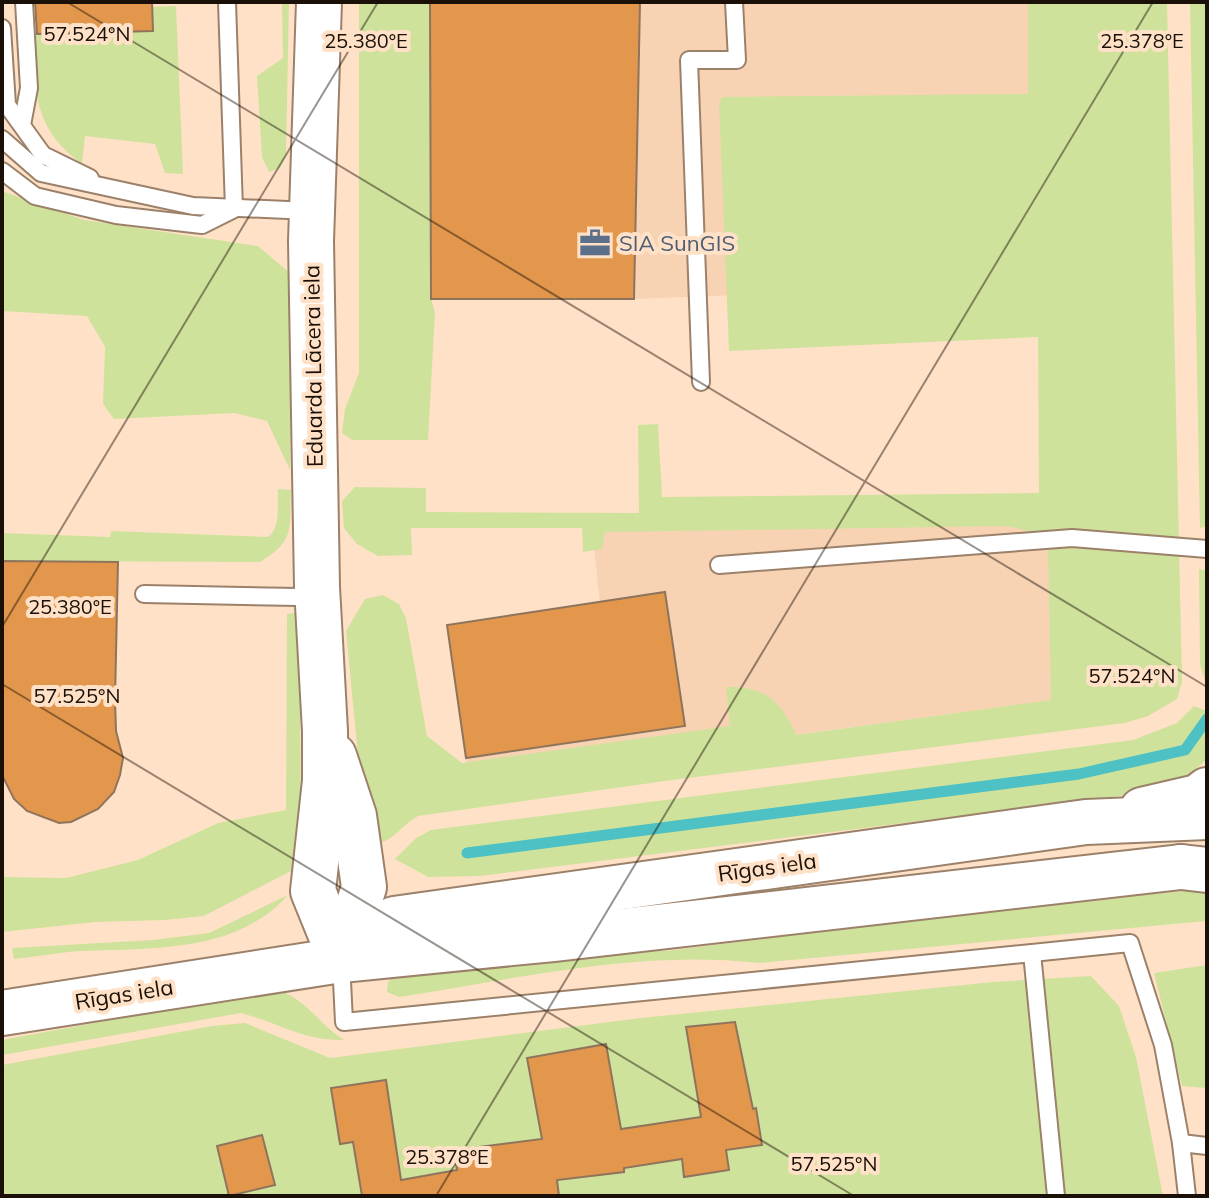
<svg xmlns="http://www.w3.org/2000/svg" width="1209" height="1198" viewBox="0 0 1209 1198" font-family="Mulish,sans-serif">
<rect width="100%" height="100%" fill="#ffe1c7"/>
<g fill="#f7d3b4">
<path d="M640,2H1063L1070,320L739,295L634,299Z"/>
<path d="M1071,514L1082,696L467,779L466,758L685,726L665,593L600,602L591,523Z"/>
</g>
<g fill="#cfe29b">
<path d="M282,2H289L286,155L280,168L269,172L262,157L257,76L283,58Z"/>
<path d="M359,2H430L431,298L435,313L428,440H352L342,433L345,409L359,373Z"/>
<path d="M1028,2H1167L1182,682L1177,699L1148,716L1125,723L672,780L418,816C403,824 396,838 380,843L358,756L346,631L365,599L383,595L399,604L406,618L427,736L462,763L730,726L726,687C764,686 781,700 796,735L1051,700L1048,548L1033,532L1007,526L605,532L602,549L583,552L582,528H411L412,555L378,556L357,544L344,528L342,501L355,487L426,488V512L639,513L638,425L658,424L662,497L1039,493L1038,337L729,351L719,103L722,97L1028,94Z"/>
<path d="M1190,2H1207V526L1200,528Z"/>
<path d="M176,6L183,174L165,173L155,144L85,136L82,163C35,133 32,85 33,34L153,31L152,7Z"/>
<path d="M2,191L84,220L258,246L290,273V470L267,421L234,413L114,419L103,404L105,347L87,316L2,311Z"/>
<path d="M278,489L291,490C289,529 296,540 260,562L2,561V533L110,537L111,531L268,537C281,528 277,505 278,489Z"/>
<path d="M1199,569L1207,571V688L1200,664Z"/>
<path d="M299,612L301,826L291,871L204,916L165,920L95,922L2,932V877L66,878L138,860L218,823L286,810L287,614Z"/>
<path d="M1194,706L1207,711V759L1189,775L1151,792L480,876L428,877L395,859L416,838L431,830L1133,740L1177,723Z"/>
<path d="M1207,889V938L1206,921L759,963C639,949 517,979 399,997L387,992L388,982L395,976L605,951H666L1041,904Z"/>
<path d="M288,895C237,953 151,948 81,951C59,952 36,957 14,959L12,948L153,940L209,933Z"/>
<path d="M1207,965V1088L1182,1086L1154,973Z"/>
<path d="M1091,976L1119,1006L1136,1057L1163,1196H2V1065L212,1026L245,1023L330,1058L641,1018L993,982Z"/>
<path d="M286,993C312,1007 321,1025 344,1040C303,1041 279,1023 241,1013L2,1055V1040L252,994Z"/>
</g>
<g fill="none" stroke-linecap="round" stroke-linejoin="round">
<path stroke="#4dc1c4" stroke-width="11" d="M467,853L1079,774L1185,750L1207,719"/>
</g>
<g fill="#e3974c" stroke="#8f745d" stroke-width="2">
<path d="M35,2H152L153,31L37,34Z"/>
<path d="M430,2H640L634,299H431Z"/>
<path d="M2,561L118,562L115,700L116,731L123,758L120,775L114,792L98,809L71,822L59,823L27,811L14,799L2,775Z"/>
<path d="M665,592L685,726L466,758L447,625Z"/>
<path d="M735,1022L753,1109L756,1108L762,1145L726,1150L729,1170L684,1177L682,1159L624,1168V1172L557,1180L559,1196H362L353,1142L340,1144L331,1088L386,1080L401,1180L457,1170L454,1150L542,1139L527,1058L606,1044L621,1129L701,1117L686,1027Z"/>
<path d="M262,1135L275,1185L229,1196L217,1146Z"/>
</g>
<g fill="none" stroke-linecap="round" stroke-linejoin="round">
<defs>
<g id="lane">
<path d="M2,28L7,105L43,155L90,178"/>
<path d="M22,125L29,88L24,2"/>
<path d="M2,139L41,173L193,206L310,211"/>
<path d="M2,171L35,196L116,215L202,225L234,209L227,2"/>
<path d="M701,382L689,60H737L734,2"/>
<path d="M719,565L1072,538L1207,549"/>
<path d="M144,594L298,597L315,588"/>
<path d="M1032,953L1130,943L1163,1045L1181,1143L1207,1146"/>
<path d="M341,960L344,1022L1032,953L1056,1196"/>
<path d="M1181,1143L1187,1196"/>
</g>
<g id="secondary">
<path d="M319,2L311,241L317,587L325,731V781L313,891L341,960"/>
<path d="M334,756L354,816L364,887L341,960"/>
<path d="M1142,810L1198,797L1207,790"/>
</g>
<g id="primary">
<path d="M342,959L394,919L1086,822L1207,817"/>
<path d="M2,1013L341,960L553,939L1181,867"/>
</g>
<path id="highway" d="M1181,867L1207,870"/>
</defs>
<use href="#lane" stroke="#9c816a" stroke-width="20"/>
<use href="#secondary" stroke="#9c816a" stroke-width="48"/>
<use href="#primary" stroke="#9c816a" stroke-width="48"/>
<use href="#highway" stroke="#9c816a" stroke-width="48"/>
<use href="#lane" stroke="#fff" stroke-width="16"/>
<use href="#secondary" stroke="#fff" stroke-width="44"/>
<use href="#primary" stroke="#fff" stroke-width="44"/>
<use href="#highway" stroke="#fff" stroke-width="44"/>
</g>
<path fill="none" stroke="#1a1007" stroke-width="2" stroke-opacity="0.45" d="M67,2L1207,687M2,627L378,2M2,684L854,1196M436,1196L1153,2"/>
<defs>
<symbol id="office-bare" viewBox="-9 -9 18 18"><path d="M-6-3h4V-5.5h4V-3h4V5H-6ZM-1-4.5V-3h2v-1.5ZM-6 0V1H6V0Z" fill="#5c6f8a" stroke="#ffe1c7" stroke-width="2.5" paint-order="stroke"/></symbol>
</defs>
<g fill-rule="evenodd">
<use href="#office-bare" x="573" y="221" width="44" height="44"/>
</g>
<g text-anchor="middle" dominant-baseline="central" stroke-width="8" stroke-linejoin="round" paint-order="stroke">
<g font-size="22" fill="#4e5e75" stroke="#ffe1c7" text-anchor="start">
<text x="619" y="243">SIA SunGIS</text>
</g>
<g font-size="22" fill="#1a1007" stroke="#ffe1c7">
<text transform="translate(313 366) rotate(-91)">Eduarda Lācera iela</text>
<text transform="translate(767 867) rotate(-8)">Rīgas iela</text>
<text transform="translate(124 994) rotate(-9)">Rīgas iela</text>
</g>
</g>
<g font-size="20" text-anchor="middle" fill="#1a1007" stroke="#ffe1c7" stroke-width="8" stroke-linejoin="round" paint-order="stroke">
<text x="87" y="41">57.524°N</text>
<text x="366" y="48">25.380°E</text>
<text x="1142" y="48">25.378°E</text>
<text x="70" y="614">25.380°E</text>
<text x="1132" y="683">57.524°N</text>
<text x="77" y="703">57.525°N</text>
<text x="447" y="1164">25.378°E</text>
<text x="834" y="1171">57.525°N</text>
</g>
<rect width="1209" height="1198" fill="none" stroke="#1a1007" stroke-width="8"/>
</svg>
